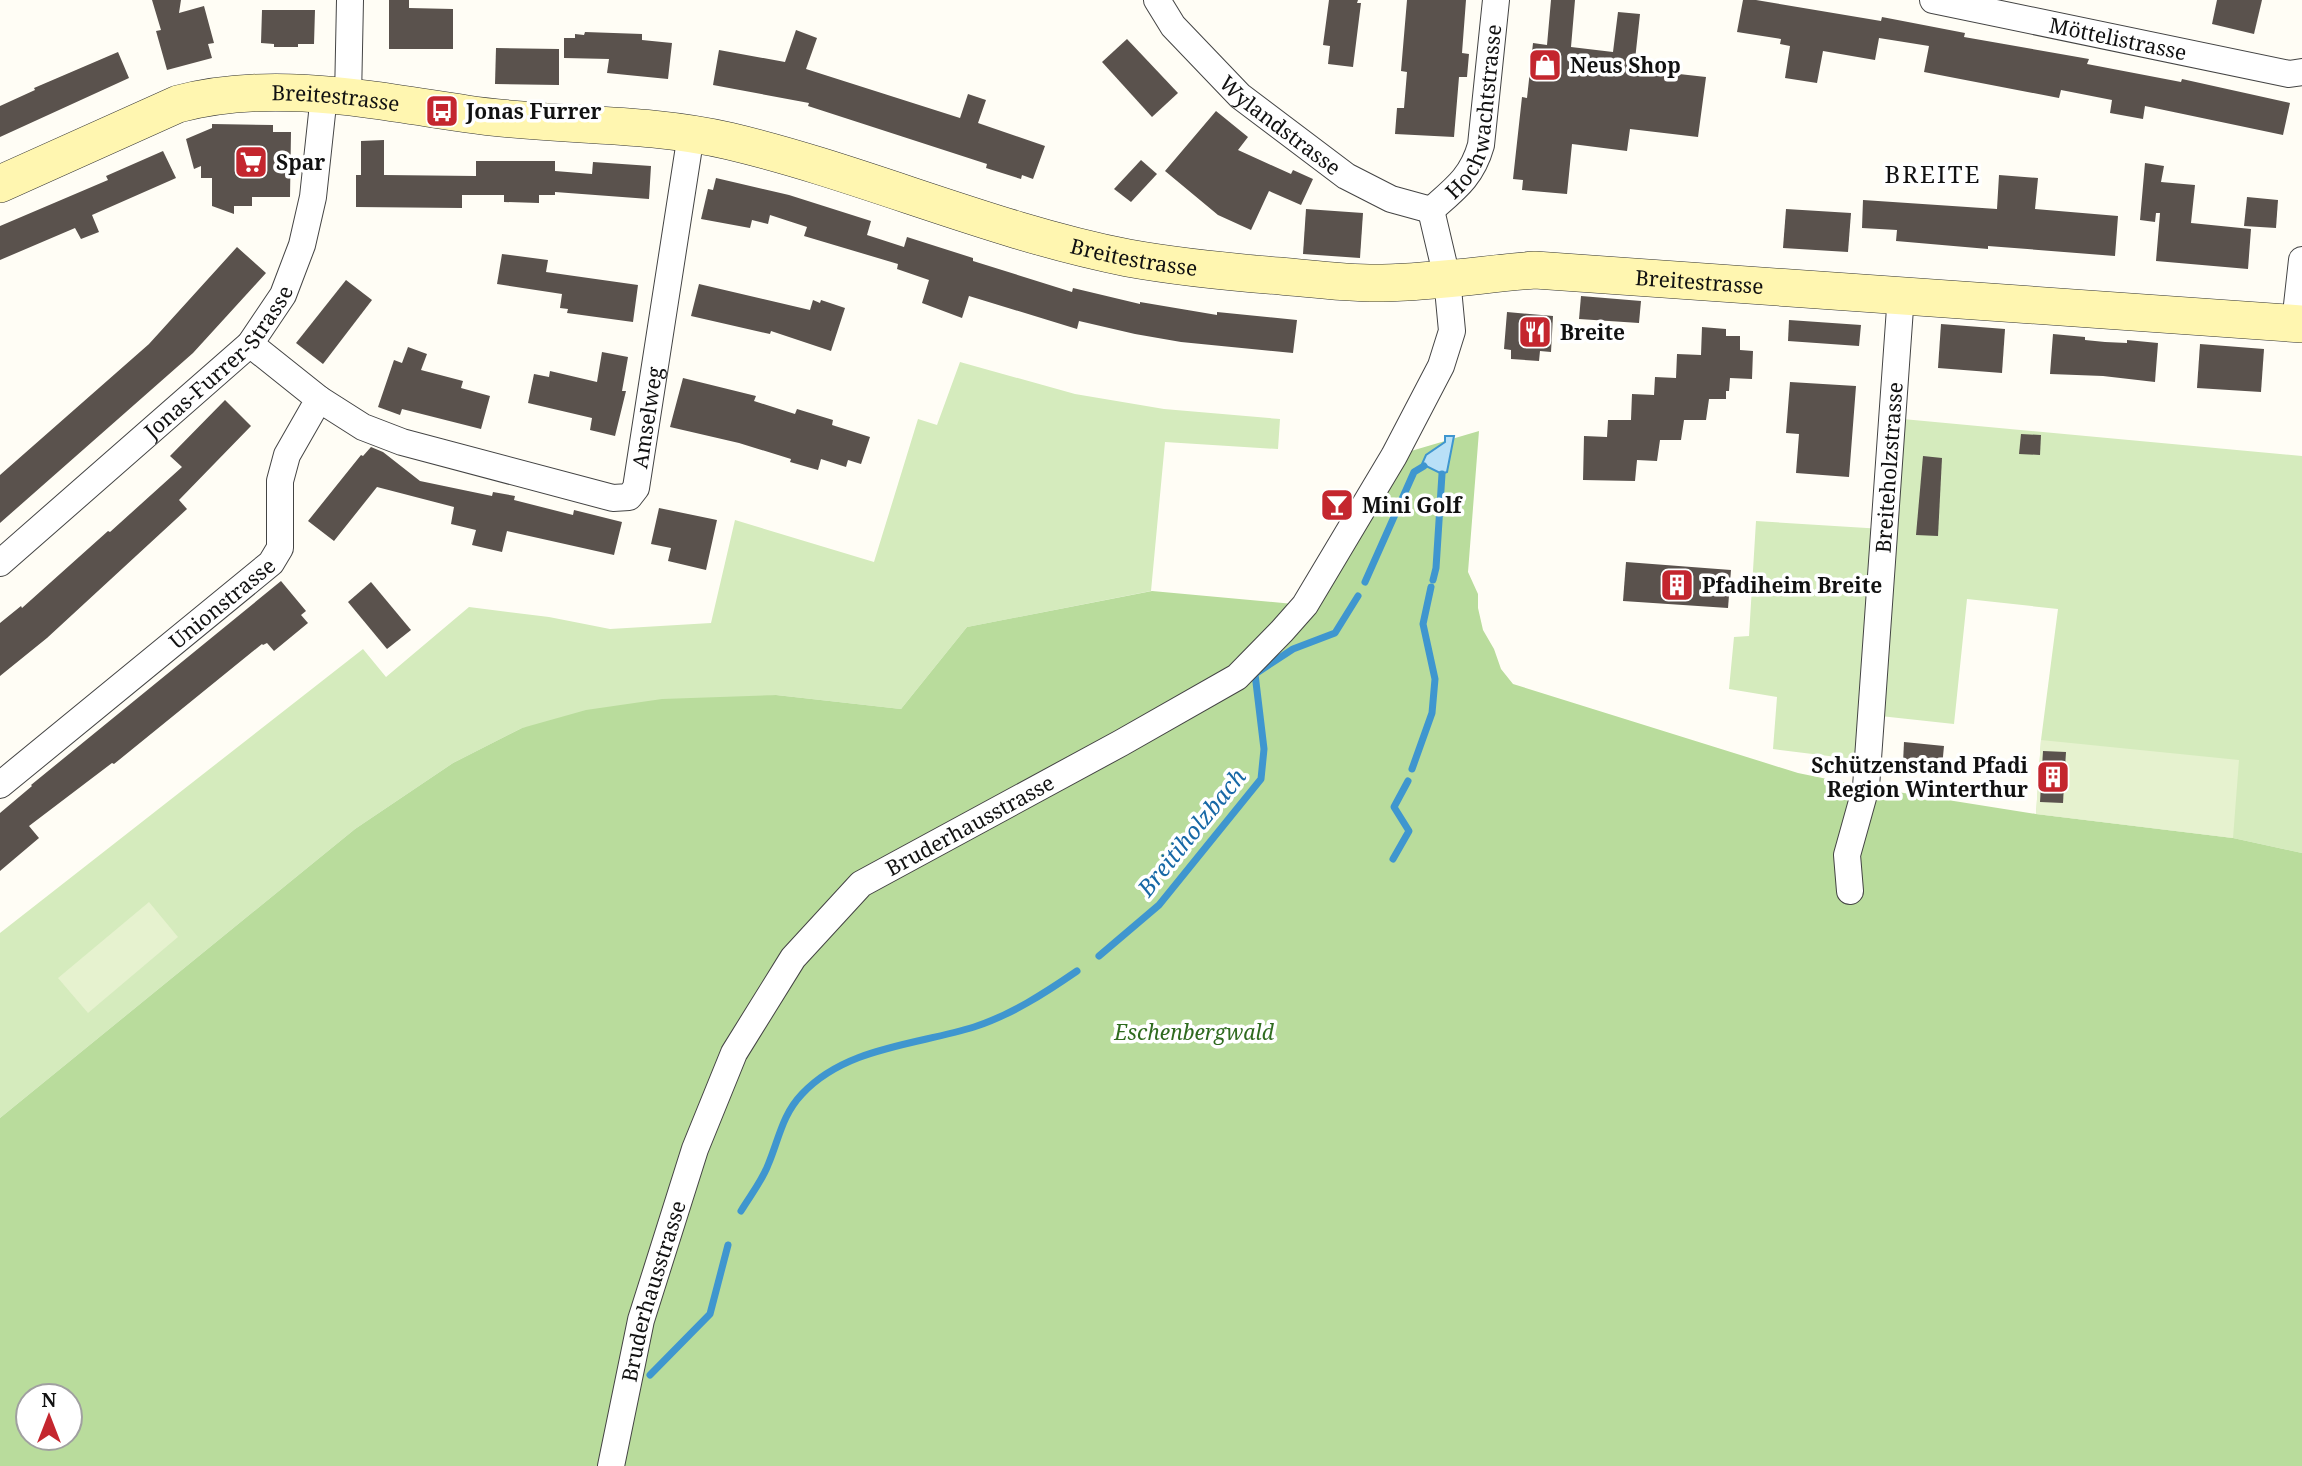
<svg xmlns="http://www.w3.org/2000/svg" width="2302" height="1466" viewBox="0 0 2302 1466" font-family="'Noto Serif',serif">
<rect width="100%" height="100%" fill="#fffdf5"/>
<g fill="#d5ebbd">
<path d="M960,362L1075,394L1164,409L1280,419L1278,449L1165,442L1151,591L967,627L901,709L776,695L522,728L453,763L355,829L0,1118V933L363,649L386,677L469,607L549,617L610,629L711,623L735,520L874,562L918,419L937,425Z"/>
<path d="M1892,418L2302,456V853L2233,838L2036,814L2041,740L2058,609L1967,599L1954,724L1871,715L1867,759H1853L1773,749L1777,697L1729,689L1734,637L1749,636L1756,521L1883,529Z"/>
</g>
<path fill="#b9dc9c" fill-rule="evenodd" d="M1479,431L1468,572L1478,594V608L1483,630L1494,649L1501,669L1513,684L1798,773L1866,787L2036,814L2233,838L2302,853V1466H0V1118L355,829L453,763L522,728L586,710L662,699L776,695L901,709L967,627L1152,591L1304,605L1394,456ZM28,1396H70V1438H28Z"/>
<g fill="#e6f2cf">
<path d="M2041,740L2239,760L2233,838L2036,814Z"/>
<path d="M149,902L178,937L88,1013L58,978Z"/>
</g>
<path fill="#b9e0f7" stroke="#3f96cf" stroke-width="2" d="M1445,436H1454L1447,472L1442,474L1422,464L1426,455L1445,442Z"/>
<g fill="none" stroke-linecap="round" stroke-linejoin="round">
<g stroke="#3f96cf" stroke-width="7">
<path d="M1433,580L1436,568L1442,474"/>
<path d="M1365,582L1414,472L1424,466"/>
<path d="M1412,769L1432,713L1435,679L1423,624L1431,587"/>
<path d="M1393,859L1409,831L1394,807L1408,781"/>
<path d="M1099,956L1159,905L1261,779L1264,749L1255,674L1293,649L1335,633L1358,596"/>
<path d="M741,1211C750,1196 762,1181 768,1165C779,1139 782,1115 802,1094C846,1047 916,1045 974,1027C1011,1015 1045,993 1077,971"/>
<path d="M650,1375L710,1314L728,1245"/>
</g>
</g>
<g fill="#5a524d">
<path d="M152,0H181L179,13L204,6L214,43L208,44L212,58L167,70L156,31L161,30Z"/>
<path d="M389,0H409V8L453,9V49H389Z"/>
<path d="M1329,0H1358L1357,3H1361L1353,67L1328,64L1330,46L1323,45Z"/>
<path d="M1407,0H1466L1462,53L1469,54L1467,77H1459L1454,137L1395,134L1397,108H1404L1407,72L1401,71Z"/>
<path d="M1551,0H1575L1571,47L1613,52L1618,12L1640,14L1634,69L1706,77L1698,137L1630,129L1627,151L1572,144L1567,194L1522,190L1523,180L1513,179L1522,97L1527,98L1533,43L1547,45Z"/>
<path d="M1743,0H1756L1881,21L1882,17L1908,22L1965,33L1964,37L2089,59L2087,64L2181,82L2182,79L2290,103L2283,135L2145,106L2143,119L2110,113L2112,100L2061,90L2059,98L1924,72L1929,46L1879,38L1875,60L1823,51L1817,83L1785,78L1790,46L1780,44L1781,39L1737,32Z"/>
<path d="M2217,0H2262L2254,34L2212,24Z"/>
<path d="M262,10H315L314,44H298V47H274V44L261,43Z"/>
<path d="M796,30L817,38L806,69L960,118L968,94L986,100L978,123L1045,146L1033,179L1022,175L1021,179L986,168L987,164L808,106L809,103L713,85L719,50L785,62Z"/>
<path d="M585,32L642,34V40L672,43L668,79L607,73L609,59L564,58V38H575V34L584,35Z"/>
<path d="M1127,39L1178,93L1152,117L1102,62Z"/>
<path d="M496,48L559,49V85L495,84Z"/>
<path d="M118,52L129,78L0,137V106L35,90L34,88Z"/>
<path d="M1216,111L1248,137L1238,150L1291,174L1293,170L1313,179L1301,205L1269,191L1251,230L1218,215L1165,171Z"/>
<path d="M212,124L273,125V132H291L290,197H252V206H234V214L212,206V178H201V166L194,169L186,139L212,128Z"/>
<path d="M384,140V175L476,176V161H555V171L592,174L593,162L651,166L649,199L555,192V195H539V203L504,202V195H462V208L356,207V175H361V141Z"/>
<path d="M163,151L176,178L92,215L99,232L81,239L75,228L0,260V226L108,180L106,176Z"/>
<path d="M1141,160L1157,174L1131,202L1114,189Z"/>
<path d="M2145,163L2164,166L2161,182L2195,185L2191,223L2251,229L2248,269L2156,261L2160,213H2156L2155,222L2140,220Z"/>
<path d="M1999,175L2038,178L2035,209L2118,216L2115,256L1988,246V249L1896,241L1897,230L1862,228L1863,200L1997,209Z"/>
<path d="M716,178L789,195L871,221L867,235L904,247L907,237L973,258V261L1072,292L1073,288L1140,304V302L1217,315V312L1297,320L1293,353L1181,342L1135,334L1079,321L1077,329L969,296L962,318L922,303L929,280L897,269L898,264L804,236L807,227L770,215L768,224L752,220L750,228L701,219L708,189L713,190Z"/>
<path d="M2247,197L2278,200L2276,228L2244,226Z"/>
<path d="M1306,209L1363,213L1360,258L1303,254Z"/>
<path d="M1786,209L1851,213L1848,252L1783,248Z"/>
<path d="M237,247L266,273L193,353L0,523V475L149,344Z"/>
<path d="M502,254L548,260L546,272L638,285L633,322L567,313L568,309L560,308L562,294L497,284Z"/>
<path d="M346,280L372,300L323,364L296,343Z"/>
<path d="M699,284L810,310L813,300L820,303L821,300L845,308L831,351L771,331L770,334L691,316Z"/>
<path d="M1581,296L1641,301L1639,323L1579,319Z"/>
<path d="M1507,312L1553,316L1551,352L1540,351L1539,361L1511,359V350L1504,349Z"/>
<path d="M1789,320L1861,325L1859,346L1788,341Z"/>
<path d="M1941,324L2005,329L2002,373L1938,368Z"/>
<path d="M1702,327L1726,329V336H1740V350L1753,351L1752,379L1730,378L1729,391H1726V399H1709L1706,420H1684L1681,440H1660L1657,461L1637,460L1635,481L1583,480L1584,436L1607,437L1608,420H1631L1632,394L1654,395L1655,377L1676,378L1677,354L1701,355Z"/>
<path d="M2053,334L2085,337V340L2105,342L2127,343V340L2158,343L2155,382L2103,376L2050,374Z"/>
<path d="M2200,344L2264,349L2261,392L2197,388Z"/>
<path d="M408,347L427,354L421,370L463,381L461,388L490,396L481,429L402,409L400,415L378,407L394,360L402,363Z"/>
<path d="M602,352L628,357L622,391H626L615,436L590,430L592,418L528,403L534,374L549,377L550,371L597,382Z"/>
<path d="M683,378L756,396L754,401L795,414L797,409L833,420L832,425L870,437L861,464L848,460L846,467L821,459L818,470L790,462L791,459L739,443L670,427Z"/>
<path d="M1790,382L1856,386L1849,477L1796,473L1799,434L1786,433Z"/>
<path d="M225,400L251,426L179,500L187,509L47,638L0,676V623L21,606L22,608L108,531L110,532L182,467L170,456Z"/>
<path d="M2021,434L2041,435L2040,455L2019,454Z"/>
<path d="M371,447L383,452L420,481L492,496L493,492L515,496L514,500L573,515L574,510L622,522L614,555L507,531L502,552L472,545L476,530L451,524L454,507L377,487L334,541L308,521L361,455L363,456Z"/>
<path d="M1923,456L1942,458L1938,536L1916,535Z"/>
<path d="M659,508L717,520L706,570L668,561L671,548L651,544Z"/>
<path d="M1626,562L1731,570L1728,608L1623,601Z"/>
<path d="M281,581L306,611L301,615L308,623L274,651L267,643L263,645L262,644L114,764L112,763L29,826L39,838L0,871V813L32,786L31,785Z"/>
<path d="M371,582L411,630L387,649L348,602Z"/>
<path d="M1904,742L1944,746L1942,767L1903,763Z"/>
<path d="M2043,751L2066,752L2063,803L2040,802Z"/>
</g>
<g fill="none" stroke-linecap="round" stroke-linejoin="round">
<defs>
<g id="street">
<path id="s1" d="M1157,0L1173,26L1240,96L1346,176L1391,199L1431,210"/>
<path id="s2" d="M1933,0L2289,74L2302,72"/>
<path d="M348,98L350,0"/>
<path id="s3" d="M1431,210C1455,189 1472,177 1481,145L1496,0"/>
<path d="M2295,323L2302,260"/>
<path id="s4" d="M319,399L363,427L402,442L613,498L629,497L636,488L691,134"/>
<path id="s5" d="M0,563L250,344L283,295L302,245L313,197L324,95"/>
<path id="s6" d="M0,785L271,563L280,548V481L287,455L319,399L250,344"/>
<path id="s7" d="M1850,891L1847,855L1866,787L1901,294"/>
<path id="s8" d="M611,1466L641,1320L695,1149L734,1053L793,958L861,884L1121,743L1237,677L1282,631L1305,605L1394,456L1441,366L1452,331L1447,278L1431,210"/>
</g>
<g id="secondary">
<path id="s9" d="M0,184L178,104C273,79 371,100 467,114C554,127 643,121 729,141C864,173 991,231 1128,258C1178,267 1229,272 1280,276C1314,279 1349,284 1383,283C1434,282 1485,274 1535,270L2302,324"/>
</g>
</defs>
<use href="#street" stroke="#444" stroke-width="28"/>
<use href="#secondary" stroke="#333" stroke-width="38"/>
<use href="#street" stroke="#fff" stroke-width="26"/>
<use href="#secondary" stroke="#fff6b0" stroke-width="37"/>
</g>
<defs>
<symbol id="shop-square" viewBox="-11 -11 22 22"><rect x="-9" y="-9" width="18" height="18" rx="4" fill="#c4262e" stroke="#fff"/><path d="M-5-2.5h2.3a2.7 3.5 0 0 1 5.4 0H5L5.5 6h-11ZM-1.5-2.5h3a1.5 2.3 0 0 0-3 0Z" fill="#fff"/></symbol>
<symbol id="bus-square" viewBox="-11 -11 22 22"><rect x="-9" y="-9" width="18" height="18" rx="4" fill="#c4262e" stroke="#fff"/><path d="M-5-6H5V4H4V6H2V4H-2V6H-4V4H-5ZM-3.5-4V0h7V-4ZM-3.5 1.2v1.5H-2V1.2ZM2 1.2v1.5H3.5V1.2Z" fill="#fff"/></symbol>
<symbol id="supermarket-square" viewBox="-11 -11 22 22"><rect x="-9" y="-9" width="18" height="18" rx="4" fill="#c4262e" stroke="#fff"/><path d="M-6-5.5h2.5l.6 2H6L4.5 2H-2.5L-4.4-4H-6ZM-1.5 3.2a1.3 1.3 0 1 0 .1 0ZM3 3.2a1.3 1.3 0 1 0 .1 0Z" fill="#fff"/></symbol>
<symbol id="restaurant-square" viewBox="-11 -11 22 22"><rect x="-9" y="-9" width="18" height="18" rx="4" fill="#c4262e" stroke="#fff"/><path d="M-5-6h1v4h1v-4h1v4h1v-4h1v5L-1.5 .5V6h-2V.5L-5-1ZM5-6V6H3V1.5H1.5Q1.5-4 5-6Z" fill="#fff"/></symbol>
<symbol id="bar-square" viewBox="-11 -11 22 22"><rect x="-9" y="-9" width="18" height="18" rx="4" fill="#c4262e" stroke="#fff"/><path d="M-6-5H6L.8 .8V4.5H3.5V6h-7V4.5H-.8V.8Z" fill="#fff"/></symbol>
<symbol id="building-square" viewBox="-11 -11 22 22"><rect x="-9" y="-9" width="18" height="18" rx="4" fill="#c4262e" stroke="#fff"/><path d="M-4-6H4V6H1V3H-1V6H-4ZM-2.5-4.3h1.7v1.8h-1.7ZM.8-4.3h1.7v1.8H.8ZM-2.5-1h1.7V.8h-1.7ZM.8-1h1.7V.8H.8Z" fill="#fff"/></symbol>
</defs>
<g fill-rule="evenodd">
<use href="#shop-square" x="1526" y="46" width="38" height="38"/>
<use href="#bus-square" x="423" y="92" width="38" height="38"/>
<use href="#supermarket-square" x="232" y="143" width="38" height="38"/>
<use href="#restaurant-square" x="1516" y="313" width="38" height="38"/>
<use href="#bar-square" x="1318" y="486" width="38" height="38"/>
<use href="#building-square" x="1658" y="566" width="38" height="38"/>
<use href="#building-square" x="2034" y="758" width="38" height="38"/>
</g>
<g text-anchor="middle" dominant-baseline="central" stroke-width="7" stroke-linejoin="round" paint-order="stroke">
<g font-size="21" fill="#111" stroke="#fff">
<text stroke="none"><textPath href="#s2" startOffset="189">Möttelistrasse</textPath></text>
<text stroke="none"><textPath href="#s9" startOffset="354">Breitestrasse</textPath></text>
<text stroke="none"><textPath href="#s3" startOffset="114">Hochwachtstrasse</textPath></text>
<text stroke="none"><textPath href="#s1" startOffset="177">Wylandstrasse</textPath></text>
<text stroke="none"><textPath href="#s9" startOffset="1172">Breitestrasse</textPath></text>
<text stroke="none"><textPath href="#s9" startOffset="1740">Breitestrasse</textPath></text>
<text stroke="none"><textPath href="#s5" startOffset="298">Jonas-Furrer-Strasse</textPath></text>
<text stroke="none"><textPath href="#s4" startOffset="411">Amselweg</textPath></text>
<text stroke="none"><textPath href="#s7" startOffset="427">Breiteholzstrasse</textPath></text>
<text stroke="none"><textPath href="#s6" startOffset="287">Unionstrasse</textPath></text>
<text stroke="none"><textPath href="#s8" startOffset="768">Bruderhausstrasse</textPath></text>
<text stroke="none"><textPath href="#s8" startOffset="180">Bruderhausstrasse</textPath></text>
</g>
<g font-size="21" font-weight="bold" fill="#111" stroke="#fff" text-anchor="start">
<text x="1570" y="65">Neus Shop</text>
<text x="466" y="111">Jonas Furrer</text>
<text x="276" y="162">Spar</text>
<text x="1560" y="332">Breite</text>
<text x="1362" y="505">Mini Golf</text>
<text x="1702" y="585">Pfadiheim Breite</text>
<text x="2028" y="765" text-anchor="end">Schützenstand Pfadi<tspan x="2028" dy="24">Region Winterthur</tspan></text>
</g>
<g font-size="21" font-style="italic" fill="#2f6b1f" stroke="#fff">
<text x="1194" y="1032">Eschenbergwald</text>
</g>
<g font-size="23" font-style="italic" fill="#1768a6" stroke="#fff">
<text transform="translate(1191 832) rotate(-51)">Breitiholzbach</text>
</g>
<g font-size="24" letter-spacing="2" fill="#111" stroke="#fff">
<text x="1933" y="173">BREITE</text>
</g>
</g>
<g transform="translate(49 1417)"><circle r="33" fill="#ffffff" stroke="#a0a0a0" stroke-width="2"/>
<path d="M0-5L12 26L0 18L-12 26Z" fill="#c4262e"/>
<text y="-10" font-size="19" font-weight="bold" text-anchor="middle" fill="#111111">N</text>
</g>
</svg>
